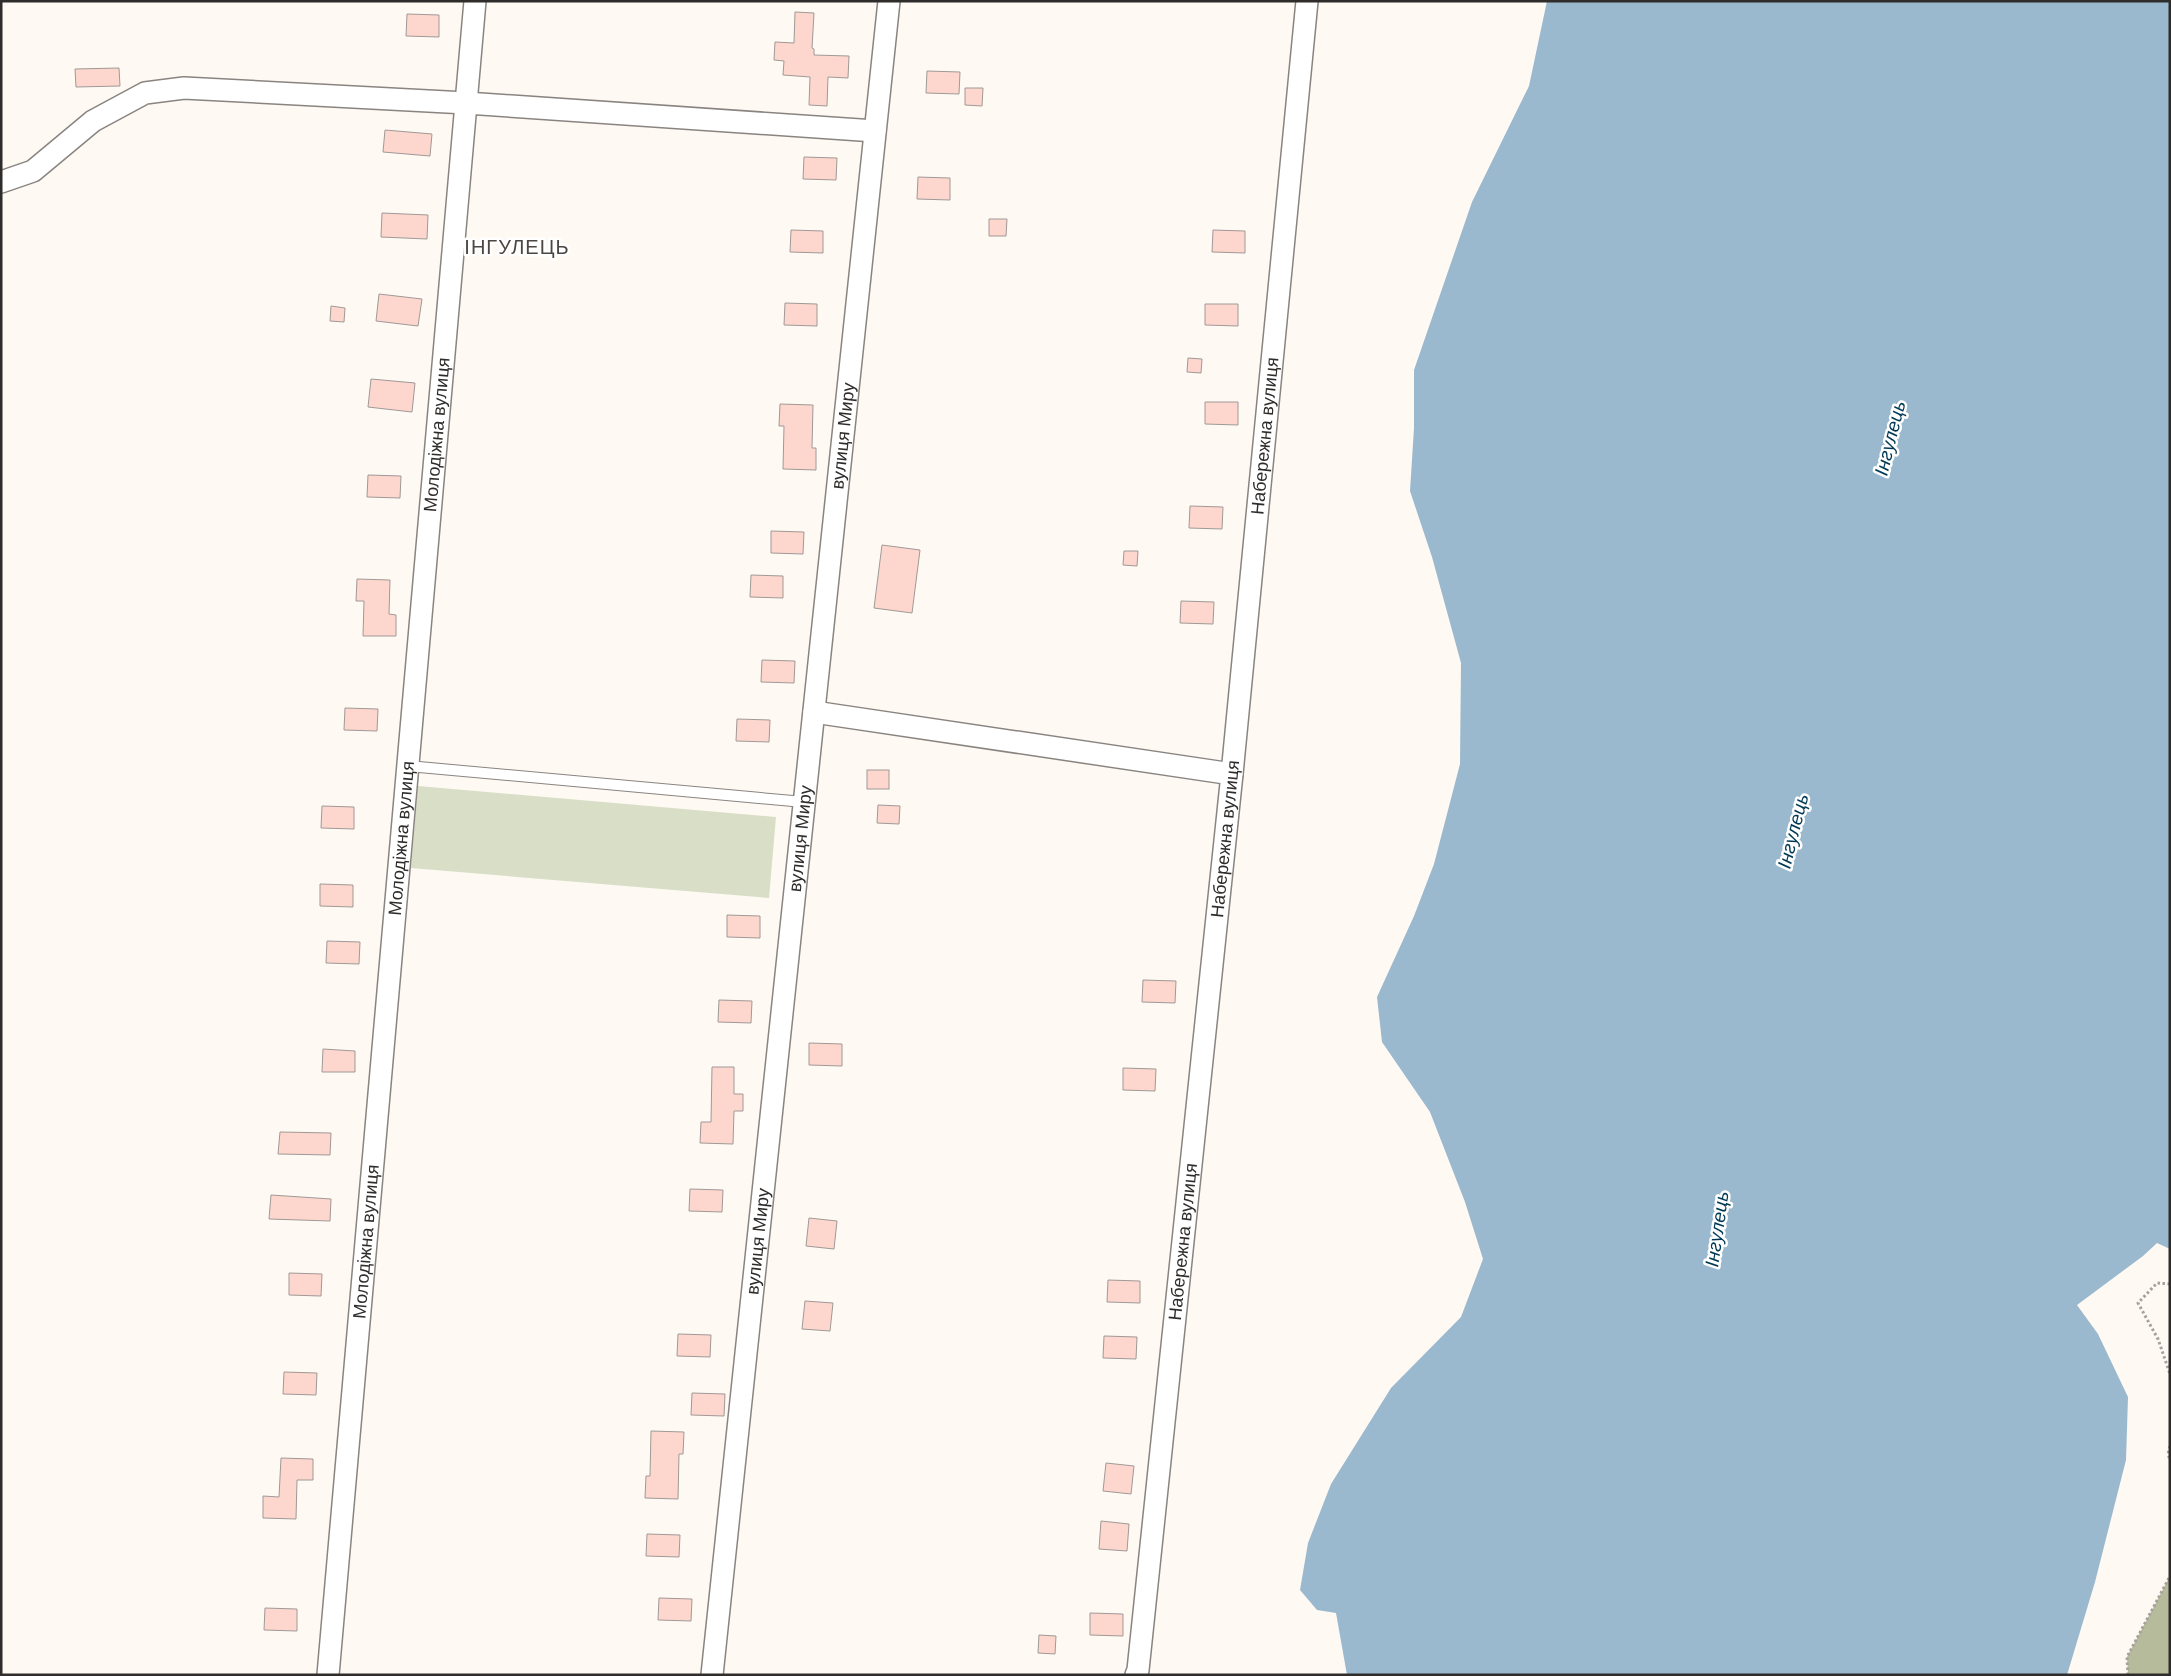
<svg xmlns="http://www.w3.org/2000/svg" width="2171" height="1676" viewBox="0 0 2171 1676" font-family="'DM Sans',sans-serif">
<rect width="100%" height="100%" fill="#fff9f4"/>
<path fill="#d9dec6" d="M418,786L776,817L769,898L411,868Z"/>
<path fill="#b5bb9b" d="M2170,1576V1675H2128L2127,1657Z"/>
<path fill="#9ab8ce" d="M1547,1H2170V1249L2157,1243L2143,1256L2077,1305L2098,1334L2128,1397L2126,1460L2095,1582L2067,1675H1347L1336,1613L1317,1610L1300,1590L1308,1543L1331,1484L1391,1388L1461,1317L1483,1259L1465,1202L1430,1112L1382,1042L1377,997L1414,916L1434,864L1460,764L1461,663L1432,557L1410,491L1414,428V370L1472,202L1529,86Z"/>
<g fill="#fdd7ce" stroke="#a09997">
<path d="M795,12L814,13L812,48L814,49V55L849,56L848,78L828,77L827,106L809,105L810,77L783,75L784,61L774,60L775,42L794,43Z"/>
<path d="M407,14L439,15V37L406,36Z"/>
<path d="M119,68L120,86L76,87L75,69Z"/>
<path d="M927,71L960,72L959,94L926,93Z"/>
<path d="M965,88H983L982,106L965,105Z"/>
<path d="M385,130L432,134L430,156L383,152Z"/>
<path d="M804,157L837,158L836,180L803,179Z"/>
<path d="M918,177L950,178V200L917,199Z"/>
<path d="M382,213L428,215L427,239L381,237Z"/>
<path d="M989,219H1007L1006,236H989Z"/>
<path d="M791,230L823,231V253L790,252Z"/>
<path d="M1213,230L1245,231V253L1212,252Z"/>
<path d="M379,294L422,299L418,326L376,321Z"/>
<path d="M785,303L817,304V326L784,325Z"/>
<path d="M1205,304H1238V326L1205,325Z"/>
<path d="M331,306L345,308L344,322L330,321Z"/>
<path d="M1188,358L1202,359L1201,373L1187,372Z"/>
<path d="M371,379L415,383L412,412L368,407Z"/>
<path d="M1205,402H1238V425L1205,424Z"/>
<path d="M780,404L813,405L812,448H816V470L783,469L784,426H779Z"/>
<path d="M368,475L401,476L400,498L367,497Z"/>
<path d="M1190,506L1223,507L1222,529L1189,528Z"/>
<path d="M771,531L804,532L803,554L771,553Z"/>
<path d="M882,545L920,550L912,613L874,608Z"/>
<path d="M1124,551H1138L1137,566L1123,565Z"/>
<path d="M751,575L783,576V598L750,597Z"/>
<path d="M357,579L390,580L389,614L396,615V636H363L364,601H356Z"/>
<path d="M1181,601L1214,602L1213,624L1180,623Z"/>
<path d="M762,660L795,661L794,683L761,682Z"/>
<path d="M345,708L378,709L377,731L344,730Z"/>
<path d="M737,719L770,720L769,742L736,741Z"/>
<rect x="867" y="770" width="22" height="19"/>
<path d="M878,805L900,806L899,824L877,823Z"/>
<path d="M322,806L354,807V829L321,828Z"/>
<path d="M320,884L353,885V907L320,906Z"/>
<path d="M727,915L760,916V938L727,937Z"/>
<path d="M327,941L360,942L359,964L326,963Z"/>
<path d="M1143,980L1176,981L1175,1003L1142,1002Z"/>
<path d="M719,1000L752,1001L751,1023L718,1022Z"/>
<path d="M809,1043L842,1044V1066L809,1065Z"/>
<path d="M323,1049L355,1051V1072H322Z"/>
<path d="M712,1067H734V1094H743V1111H734L733,1144L700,1143L701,1122H711Z"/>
<path d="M1123,1068L1156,1069L1155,1091L1123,1090Z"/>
<path d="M280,1132L331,1133L330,1155L278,1154Z"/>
<path d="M690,1189L723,1190L722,1212L689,1211Z"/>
<path d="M271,1195L331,1199L330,1221L269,1219Z"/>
<path d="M809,1218L837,1221L834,1249L806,1246Z"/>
<path d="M289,1273L322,1274L321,1296L289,1295Z"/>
<path d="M1108,1280L1140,1281V1303L1107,1302Z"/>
<path d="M805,1301L833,1303L830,1331L802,1329Z"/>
<path d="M678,1334L711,1335L710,1357L677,1356Z"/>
<path d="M1104,1336L1137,1337L1136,1359L1103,1358Z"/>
<path d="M284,1372L317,1373L316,1395L283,1394Z"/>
<path d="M692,1393L725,1394L724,1416L691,1415Z"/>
<path d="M651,1431L684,1432L683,1454H679L678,1499L645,1498L646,1476H650Z"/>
<path d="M281,1458L313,1459V1480H297L296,1519L263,1518V1496L279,1497Z"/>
<path d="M1106,1463L1134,1466L1131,1494L1103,1491Z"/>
<path d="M1101,1521L1129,1524L1127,1551L1099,1549Z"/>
<path d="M647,1534L680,1535L679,1557L646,1556Z"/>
<path d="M659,1598L692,1599L691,1621L658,1620Z"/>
<path d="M265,1608L297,1609V1631L264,1630Z"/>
<path d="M1090,1613L1123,1614V1636L1090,1635Z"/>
<path d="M1039,1635L1056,1636L1055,1654L1038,1653Z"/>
</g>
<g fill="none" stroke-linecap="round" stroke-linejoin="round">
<defs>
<path id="lane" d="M408,766L804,802"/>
<g id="street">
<path d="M1,182L33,171L93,121L145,93L184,88L466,103L875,131"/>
<path d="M814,712L1232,774"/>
<path id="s1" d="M328,1675L475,1"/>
<path id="s2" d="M712,1675L889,1"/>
<path id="s3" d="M1136,1675L1138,1670L1232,774L1307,1"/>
</g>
</defs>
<use href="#lane" stroke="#898480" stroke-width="12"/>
<use href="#street" stroke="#898480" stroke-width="24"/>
<g stroke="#a5a19e" stroke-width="3" stroke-dasharray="2.5 2.5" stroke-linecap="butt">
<path d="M2170,1284L2157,1283L2138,1303L2158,1339L2170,1374"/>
<path d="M2170,1446L2168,1454L2170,1460"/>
<path d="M2128,1675L2127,1657L2170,1576"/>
</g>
<use href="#lane" stroke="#fff" stroke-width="10"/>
<use href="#street" stroke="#fff" stroke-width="21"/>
</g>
<g text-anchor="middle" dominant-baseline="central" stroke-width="5" stroke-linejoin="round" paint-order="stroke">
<g font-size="18" fill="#2f2d2b" stroke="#fff">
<text stroke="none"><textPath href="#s1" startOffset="1245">Молодіжна вулиця</textPath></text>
<text stroke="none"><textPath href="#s2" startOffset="1246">вулиця Миру</textPath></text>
<text stroke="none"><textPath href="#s3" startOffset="1246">Набережна вулиця</textPath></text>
<text stroke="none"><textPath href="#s1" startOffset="840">Молодіжна вулиця</textPath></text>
<text stroke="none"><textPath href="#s2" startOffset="841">вулиця Миру</textPath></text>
<text stroke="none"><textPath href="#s3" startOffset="841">Набережна вулиця</textPath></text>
<text stroke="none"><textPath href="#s1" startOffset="435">Молодіжна вулиця</textPath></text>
<text stroke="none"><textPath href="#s2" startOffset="436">вулиця Миру</textPath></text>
<text stroke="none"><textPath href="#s3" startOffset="436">Набережна вулиця</textPath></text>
</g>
<g font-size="19" font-style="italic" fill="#003956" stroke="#fff">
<text transform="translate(1890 438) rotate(-76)">Інгулець</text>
<text transform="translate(1793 831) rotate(-76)">Інгулець</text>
<text transform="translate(1717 1229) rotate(-82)">Інгулець</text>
</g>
<g font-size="20" letter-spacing="1" fill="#4c4743" stroke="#fff">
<text x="517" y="247">ІНГУЛЕЦЬ</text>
</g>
</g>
<rect width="2171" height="1676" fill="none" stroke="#2f2d2b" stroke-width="5"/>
</svg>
